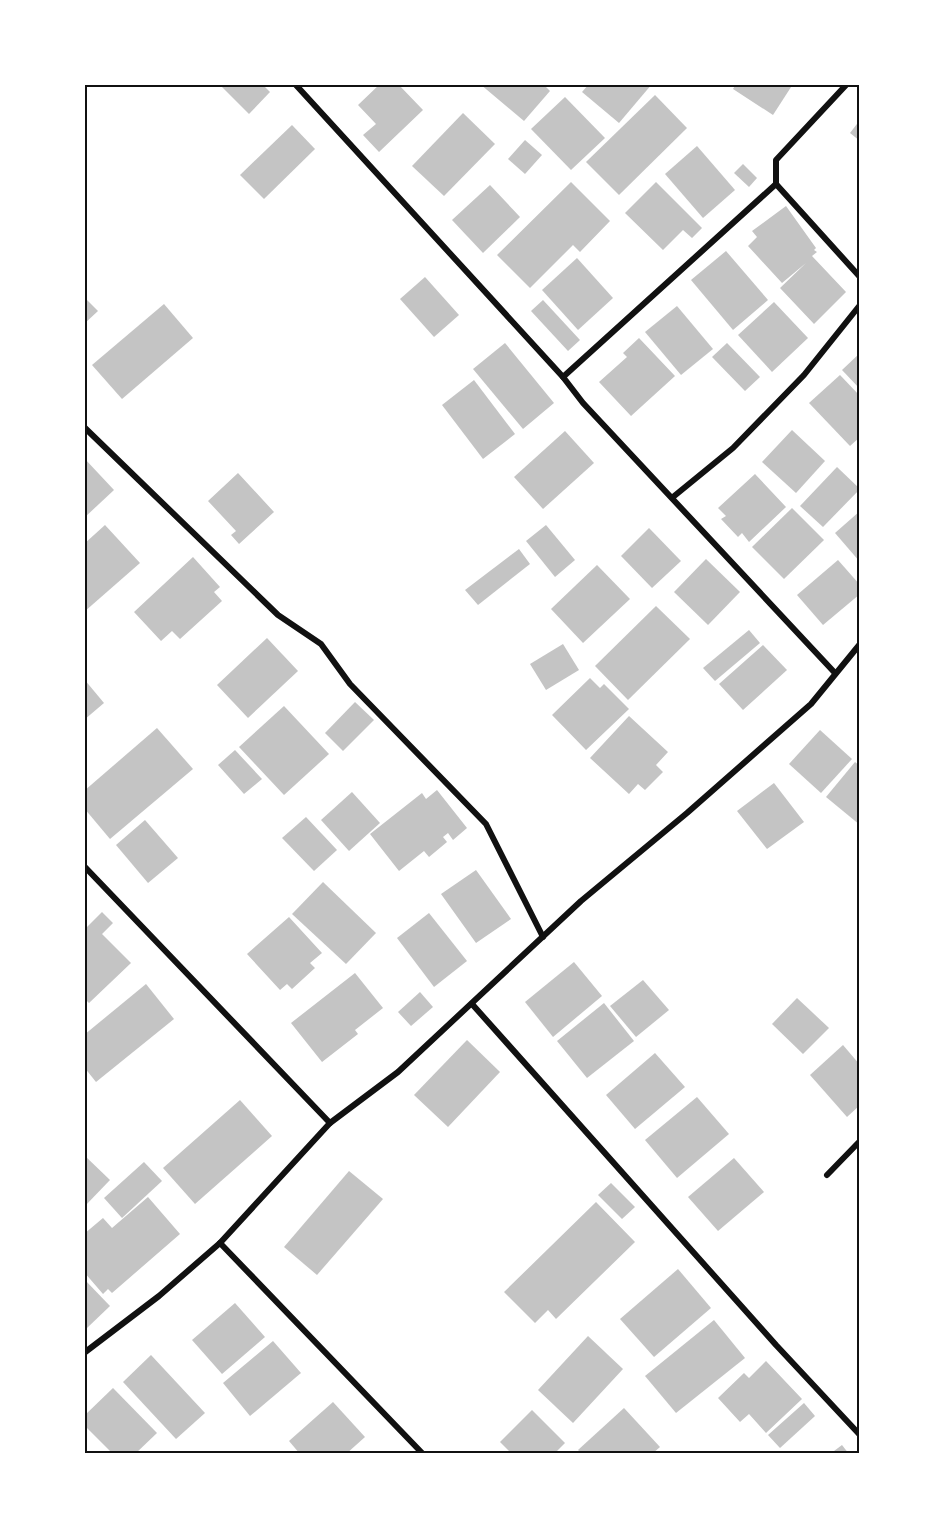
<svg xmlns="http://www.w3.org/2000/svg" width="944" height="1538" viewBox="0 0 944 1538" font-family="Karla,sans-serif">
<rect width="100%" height="100%" fill="#fff"/>
<g fill="#c4c4c4">
<path d="M219,84H262L270,92L249,114Z"/>
<path d="M380,84H398L423,110L379,152L363,135L376,124L358,105Z"/>
<path d="M480,84H543L550,91L524,121Z"/>
<path d="M589,84H652L619,123L582,92Z"/>
<path d="M736,84H793L773,115L733,89Z"/>
<path d="M655,95L687,128L619,195L586,162Z"/>
<path d="M565,97L605,138L571,170L531,129Z"/>
<path d="M463,113L495,144L444,196L412,166Z"/>
<path d="M860,120V141L850,133Z"/>
<path d="M292,125L315,149L264,199L240,175Z"/>
<path d="M525,140L542,155L525,174L508,159Z"/>
<path d="M697,146L735,190L703,218L665,174Z"/>
<path d="M743,164L757,178L749,187L734,173Z"/>
<path d="M571,182L610,221L580,252L573,245L530,288L497,255Z"/>
<path d="M656,182L702,228L692,238L683,230L663,250L625,213Z"/>
<path d="M490,185L520,217L483,253L452,220Z"/>
<path d="M786,206L816,248L814,250L817,252L812,256L846,292L814,324L780,288L806,263L782,283L748,246L757,237L752,231Z"/>
<path d="M726,251L768,300L733,330L691,280Z"/>
<path d="M577,258L613,298L578,330L542,290Z"/>
<path d="M425,277L459,315L434,337L400,299Z"/>
<path d="M84,297L98,311L84,324Z"/>
<path d="M543,300L580,340L568,351L531,311Z"/>
<path d="M774,302L808,338L772,372L738,335Z"/>
<path d="M164,304L193,338L122,399L92,365Z"/>
<path d="M677,306L713,349L681,375L645,332Z"/>
<path d="M639,338L675,376L631,416L599,382L627,357L623,353Z"/>
<path d="M505,343L554,403L523,429L473,369Z"/>
<path d="M727,343L760,377L745,391L712,357Z"/>
<path d="M860,353V389L842,370Z"/>
<path d="M840,375L860,396V437L850,446L809,403Z"/>
<path d="M474,380L515,434L483,459L442,405Z"/>
<path d="M792,430L825,461L796,493L762,462Z"/>
<path d="M565,431L594,463L543,509L514,477Z"/>
<path d="M84,458L114,490L84,518Z"/>
<path d="M837,467L860,489L823,527L800,506Z"/>
<path d="M238,473L274,512L239,544L231,535L236,531L208,501Z"/>
<path d="M755,474L786,507L749,542L742,533L738,537L721,519L726,516L718,508Z"/>
<path d="M792,508L824,540L784,579L752,547Z"/>
<path d="M860,511V562L835,533Z"/>
<path d="M105,525L140,563L84,612V544Z"/>
<path d="M546,525L575,560L555,577L526,541Z"/>
<path d="M649,528L681,561L652,588L621,556Z"/>
<path d="M519,549L530,564L478,605L465,590Z"/>
<path d="M193,557L220,587L214,592L222,601L180,639L172,631L161,641L134,612Z"/>
<path d="M706,559L740,592L708,625L674,592Z"/>
<path d="M838,560L860,585V594L823,625L797,595Z"/>
<path d="M597,565L630,599L583,643L551,609Z"/>
<path d="M656,606L690,639L628,700L595,666Z"/>
<path d="M749,630L760,643L715,681L703,668Z"/>
<path d="M267,638L298,671L248,718L217,685Z"/>
<path d="M563,644L579,670L546,690L530,664Z"/>
<path d="M763,645L787,670L743,710L719,684Z"/>
<path d="M590,678L600,688L604,684L629,709L586,750L552,715Z"/>
<path d="M84,679L104,703L84,720Z"/>
<path d="M355,702L374,720L343,751L325,733Z"/>
<path d="M284,706L329,754L284,795L239,747Z"/>
<path d="M629,716L668,752L656,765L663,772L645,790L638,784L629,794L590,758Z"/>
<path d="M157,728L193,769L110,839L84,808V791Z"/>
<path d="M820,730L852,759L821,793L789,764Z"/>
<path d="M235,750L262,779L244,794L218,765Z"/>
<path d="M855,762L860,766V825L826,797Z"/>
<path d="M774,783L804,822L767,849L737,811Z"/>
<path d="M437,790L467,828L453,840L448,833L443,837L447,842L429,857L424,851L399,871L370,834L422,793L426,799Z"/>
<path d="M352,792L380,823L349,851L321,820Z"/>
<path d="M306,817L337,850L314,871L282,838Z"/>
<path d="M145,820L178,858L148,883L116,845Z"/>
<path d="M476,870L511,919L476,943L441,894Z"/>
<path d="M323,882L376,933L346,964L292,914Z"/>
<path d="M102,912L113,923L102,934L131,963L89,1003L84,998V930Z"/>
<path d="M429,913L467,961L434,987L397,938Z"/>
<path d="M289,917L322,953L310,963L315,968L292,989L287,984L280,990L247,954Z"/>
<path d="M574,962L602,996L553,1037L525,1002Z"/>
<path d="M355,973L383,1008L355,1030L358,1034L322,1062L291,1023Z"/>
<path d="M643,980L669,1010L636,1037L610,1006Z"/>
<path d="M146,984L174,1019L96,1082L84,1067V1035Z"/>
<path d="M420,992L433,1007L411,1026L398,1012Z"/>
<path d="M797,998L829,1028L803,1054L772,1024Z"/>
<path d="M604,1003L634,1041L587,1078L557,1041Z"/>
<path d="M467,1040L500,1072L448,1127L414,1095Z"/>
<path d="M843,1045L860,1065V1105L847,1117L810,1075Z"/>
<path d="M655,1053L685,1087L635,1129L606,1095Z"/>
<path d="M697,1097L729,1134L677,1178L645,1140Z"/>
<path d="M240,1100L272,1136L195,1204L163,1168Z"/>
<path d="M84,1155L110,1180L84,1207Z"/>
<path d="M734,1158L764,1192L718,1231L688,1197Z"/>
<path d="M144,1162L162,1181L122,1218L104,1198Z"/>
<path d="M349,1171L383,1199L317,1275L284,1247Z"/>
<path d="M611,1183L635,1207L622,1219L598,1195Z"/>
<path d="M148,1197L180,1234L112,1293L108,1289L103,1294L84,1272V1234L103,1218L112,1228Z"/>
<path d="M596,1202L635,1242L556,1319L548,1310L535,1323L504,1292Z"/>
<path d="M678,1269L711,1308L654,1357L620,1319Z"/>
<path d="M84,1279L110,1306L87,1328L84,1325Z"/>
<path d="M235,1303L265,1337L222,1374L192,1340Z"/>
<path d="M714,1320L745,1358L676,1413L645,1376Z"/>
<path d="M588,1336L623,1369L573,1423L538,1390Z"/>
<path d="M273,1341L301,1373L250,1416L223,1383Z"/>
<path d="M151,1355L205,1413L176,1439L123,1382Z"/>
<path d="M766,1361L802,1399L766,1433L749,1414L740,1422L718,1398L744,1373L749,1378Z"/>
<path d="M113,1388L157,1433L135,1454H113L84,1425V1416Z"/>
<path d="M333,1402L365,1437L346,1454H300L289,1441Z"/>
<path d="M804,1403L815,1416L780,1448L768,1435Z"/>
<path d="M624,1408L660,1447L652,1454H582L578,1450Z"/>
<path d="M532,1410L565,1443L554,1454H512L500,1442Z"/>
<path d="M842,1445L849,1454H830Z"/>
</g>
<g fill="none" stroke-linecap="round" stroke-linejoin="round">
<g stroke="#111" stroke-width="6">
<path d="M295,84L563,377L583,403L835,673"/>
<path d="M776,184L860,277"/>
<path d="M563,377L776,184V160L847,84"/>
<path d="M84,427L278,615L321,644L350,684L486,824L543,937"/>
<path d="M673,497L733,448L804,375L860,305"/>
<path d="M84,866L330,1123"/>
<path d="M472,1004L776,1345L860,1435"/>
<path d="M827,1175L860,1141"/>
<path d="M220,1243L423,1454"/>
<path d="M84,1353L159,1296L220,1243L330,1123L398,1072L581,901L687,813L811,704L860,644"/>
</g>
</g>
<rect width="944" height="1538" fill="none" stroke="#ffffff" stroke-width="171"/>
<rect x="86" y="86" width="772" height="1366" fill="none" stroke="#111" stroke-width="2"/>
</svg>
